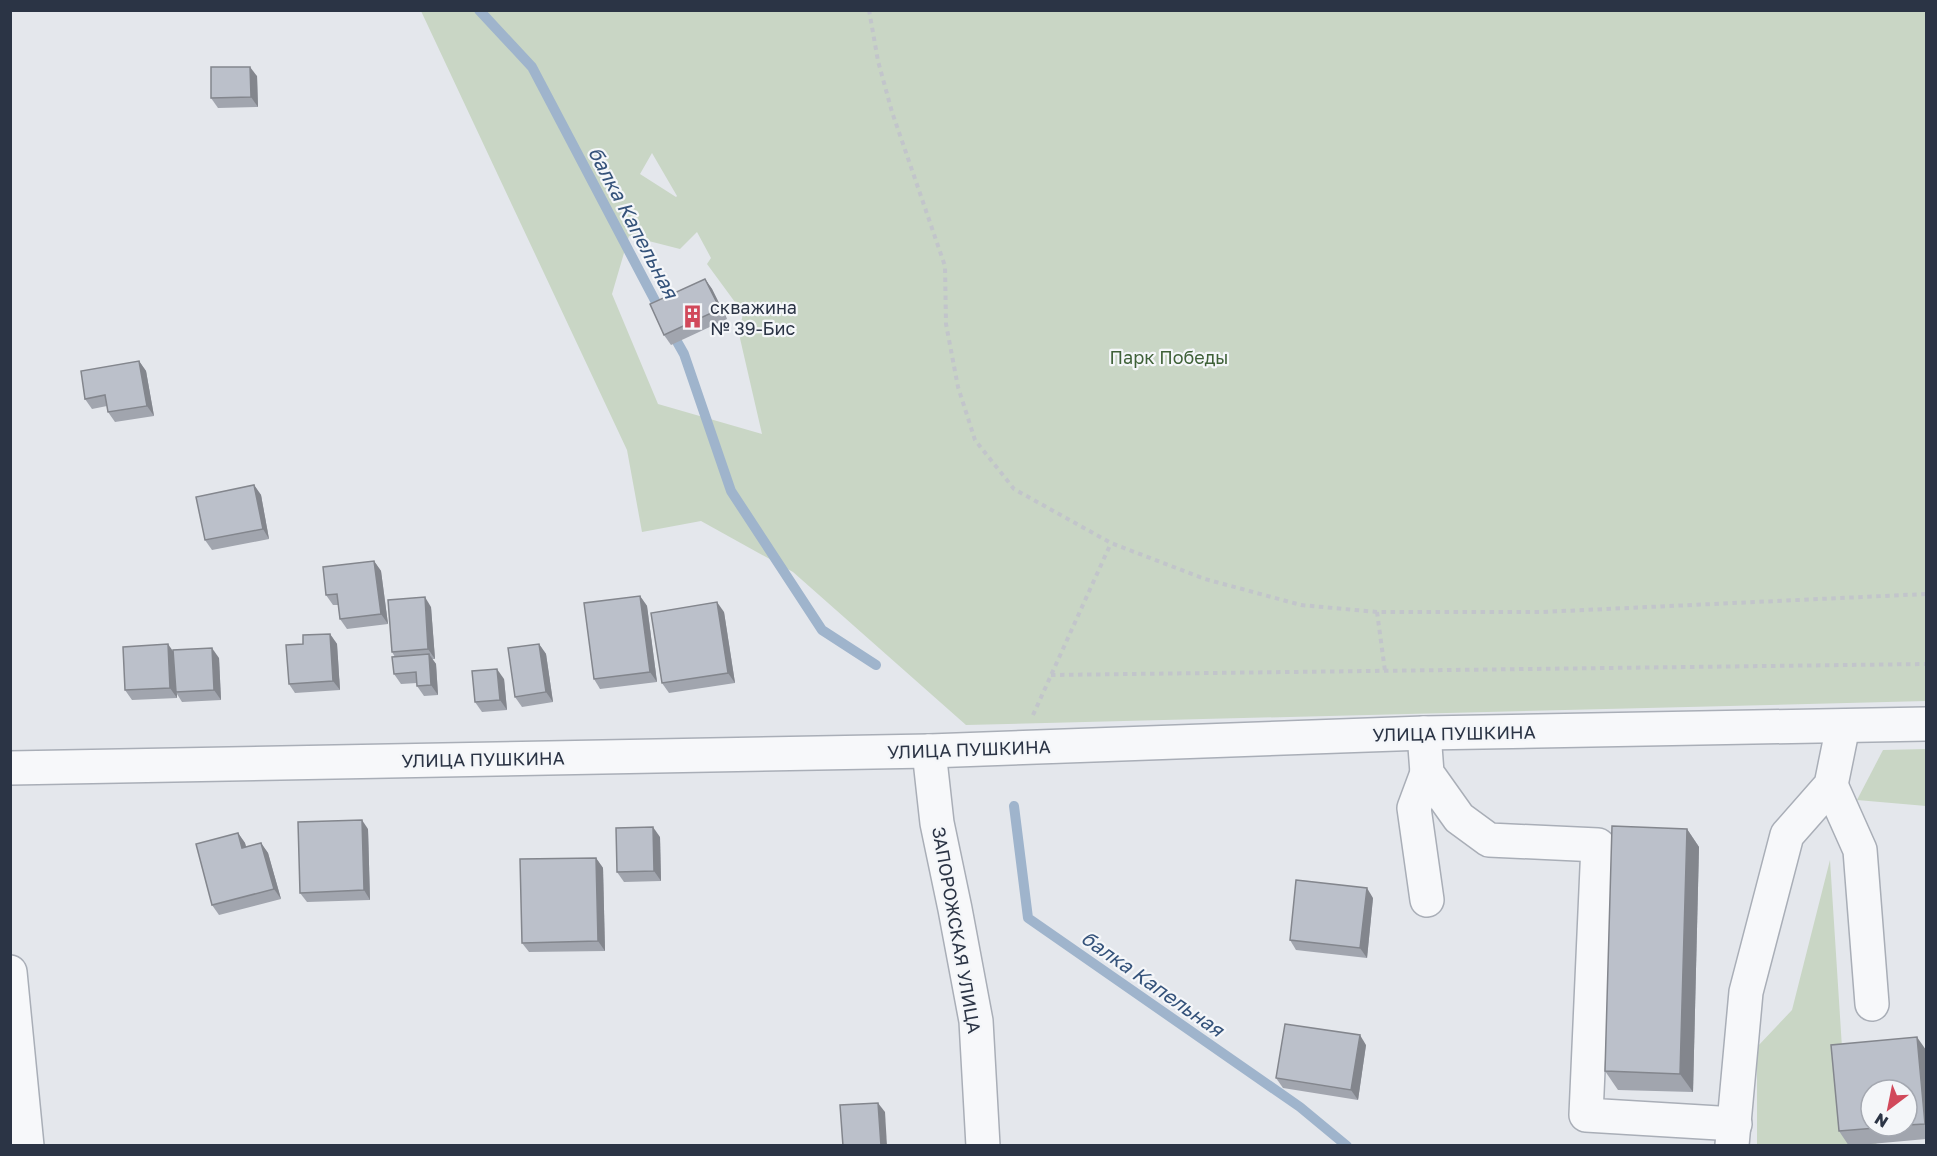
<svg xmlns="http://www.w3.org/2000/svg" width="1937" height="1156" viewBox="0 0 1937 1156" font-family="'Golos Text',sans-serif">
<rect width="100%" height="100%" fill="#e4e7ec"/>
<g fill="#c9d6c5" fill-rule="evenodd">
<path d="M421,11H1926V701L966,725L793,572L701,521L642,532L627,450ZM652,153L677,196L676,197L640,174ZM697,232L711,258L707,264L743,313L739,334L762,434L658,404L612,294L629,236L680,249Z"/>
<path d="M1926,749V806L1857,800L1883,750Z"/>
<path d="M1830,860L1847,1126L1879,1145H1757V1047L1792,1010Z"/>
</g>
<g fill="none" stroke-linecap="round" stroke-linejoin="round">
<g stroke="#9fb4cc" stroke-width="10">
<path d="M479,10L532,67L661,312"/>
<path d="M671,331L684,354L731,491L822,630L876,665"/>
<path d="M1014,806L1028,918L1300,1107L1347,1146"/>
</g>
<defs>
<g id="minor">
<path d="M1424,733L1427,773L1459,818L1489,840L1598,845L1586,1115L1735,1124"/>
<path d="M929,751L937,823L955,909L976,1021L983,1146"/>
<path d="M10,768L929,751L1424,733L1926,724"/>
<path d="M1831,785L1860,850L1872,1004"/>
<path d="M1427,900L1414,808L1427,773"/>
<path d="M10,972L27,1146"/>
<path d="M1732,1145L1746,992L1787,835L1831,785L1843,726"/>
</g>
</defs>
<use href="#minor" stroke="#a9aeb7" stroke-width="36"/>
<g stroke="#c2c5cb" stroke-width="4" stroke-dasharray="4.5 4.5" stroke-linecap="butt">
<path d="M869,10L878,61L892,112L945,266L946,324L958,387L975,440L1014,489L1111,543L1205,579L1301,605L1377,612H1542L1926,594"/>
<path d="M1377,612L1385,671"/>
<path d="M1051,675L1926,664"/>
<path d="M1033,715L1111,543"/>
</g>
<use href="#minor" stroke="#f7f8fa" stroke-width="33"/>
</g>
<g fill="#a1a5ae" fill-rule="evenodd">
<path d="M257,76L258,107L218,108L211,98Z"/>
<path d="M705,279L712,289L727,319L671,345L664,335Z"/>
<path d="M139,361L146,371L154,416L115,422L108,412L107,406L92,409L85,399Z"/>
<path d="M254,485L261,495L269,539L212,550L205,540Z"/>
<path d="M374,561L381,571L388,624L347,629L340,619L338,605H333L326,595Z"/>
<path d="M640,596L647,606L657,682L600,689L594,679Z"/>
<path d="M431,607L435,659H432L436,664L438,695L424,696L417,686V683L401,684L394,674L395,657L392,652Z"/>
<path d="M724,612L735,683L669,693L662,683Z"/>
<path d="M330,634L337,644L340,690L295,693L289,684L303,644Z"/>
<path d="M539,644L546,654L553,702L522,707L515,697Z"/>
<path d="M173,652L219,658L221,700L182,702L177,694V698L132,700L125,690Z"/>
<path d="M504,679L507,710L482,712L475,702Z"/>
<path d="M368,829L370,900L307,902L300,893Z"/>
<path d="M1687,829L1699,847L1693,1092L1618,1090L1605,1071Z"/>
<path d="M238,833L245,843L246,847L261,843L268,853L281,899L219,915L212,905Z"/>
<path d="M660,837L661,881L624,882L617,872Z"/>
<path d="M596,858L603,868L605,951L529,952L522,943Z"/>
<path d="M1373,898L1367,958L1296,950L1290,940Z"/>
<path d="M1366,1045L1358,1100L1283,1088L1276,1078Z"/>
<path d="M1926,1050V1139L1849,1146L1839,1131ZM1907,1090V1126H1871Z"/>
</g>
<g fill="#83868d">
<path d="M250,67L257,76L258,107L251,97Z"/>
<path d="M705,279L712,289L727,319L720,309Z"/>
<path d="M139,361L146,371L154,416L147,406Z"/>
<path d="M254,485L261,495L269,539L263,529Z"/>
<path d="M374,561L381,571L388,624L381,614Z"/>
<path d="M640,596L647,606L657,682L650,672Z"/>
<path d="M425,597L431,607L435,659L428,649Z"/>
<path d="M717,602L724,612L735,683L728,673Z"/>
<path d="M330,634L337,644L340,690L333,681Z"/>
<path d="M168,644L175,654L176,692L177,694V698L170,688Z"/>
<path d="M539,644L546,654L553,702L546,692Z"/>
<path d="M212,648L219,658L221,700L214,690Z"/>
<path d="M429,654L436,664L438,695L431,685Z"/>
<path d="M497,669L504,679L507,710L500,700Z"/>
<path d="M362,820L368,829L370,900L364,890Z"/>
<path d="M653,827L660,837L661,881L654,871Z"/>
<path d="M1687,829L1699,847L1693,1092L1680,1074Z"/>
<path d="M238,833L245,843L249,858L242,848Z"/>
<path d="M261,843L268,853L281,899L274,889Z"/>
<path d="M596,858L603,868L605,951L598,941Z"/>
<path d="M1367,888L1373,898L1367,958L1360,948Z"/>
<path d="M1360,1035L1366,1045L1358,1100L1351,1090Z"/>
<path d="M1917,1037L1926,1050V1126L1925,1124Z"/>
<path d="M878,1103L885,1112L887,1146H881Z"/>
</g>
<g fill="#bbc0ca" stroke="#83868d" stroke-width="1.5">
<path d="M211,67H250L251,97L211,98Z"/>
<path d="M705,279L720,309L664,335L650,304Z"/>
<path d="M139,361L147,406L108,412L105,395L85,399L81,371Z"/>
<path d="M254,485L263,529L205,540L196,497Z"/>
<path d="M374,561L381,614L340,619L337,594L326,595L323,567Z"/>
<path d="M640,596L650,672L594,679L584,603Z"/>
<path d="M425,597L428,649L392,652L388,600Z"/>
<path d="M717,602L728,673L662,683L651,613Z"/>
<path d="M330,634L333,681L289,684L286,645L303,644V635Z"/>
<path d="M168,644L170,688L125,690L123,647Z"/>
<path d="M539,644L546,692L515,697L508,648Z"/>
<path d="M212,648L214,690L176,692L173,650Z"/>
<path d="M429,654L431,685L417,686L416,672L394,674L392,657Z"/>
<path d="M497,669L500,700L475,702L472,671Z"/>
<path d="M362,820L364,890L300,893L298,822Z"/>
<path d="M1612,826L1687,829L1680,1074L1605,1071Z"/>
<path d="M653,827L654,871L617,872L616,828Z"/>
<path d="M238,833L242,848L261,843L274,889L212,905L196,844Z"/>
<path d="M596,858L598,941L522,943L520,859Z"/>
<path d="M1296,880L1367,888L1360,948L1290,940Z"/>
<path d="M1285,1024L1360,1035L1351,1090L1276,1078Z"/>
<path d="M1917,1037L1925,1124L1907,1125V1090H1871V1126H1901L1839,1131L1831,1045Z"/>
<path d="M878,1103L881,1146H843L840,1105Z"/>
</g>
<defs>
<symbol id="building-bare" viewBox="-9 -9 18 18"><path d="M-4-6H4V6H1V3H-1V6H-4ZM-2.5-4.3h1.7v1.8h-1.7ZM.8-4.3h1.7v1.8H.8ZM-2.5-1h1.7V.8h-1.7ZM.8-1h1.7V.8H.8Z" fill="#d1495b" stroke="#f4f6f9" stroke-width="2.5" paint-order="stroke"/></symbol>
</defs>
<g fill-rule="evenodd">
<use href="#building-bare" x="676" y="300" width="33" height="33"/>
</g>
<g text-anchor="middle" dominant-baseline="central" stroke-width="4.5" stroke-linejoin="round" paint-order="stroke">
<g font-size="18" fill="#2b3445" stroke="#f4f6f9" text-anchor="start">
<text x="710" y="307">скважина<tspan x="710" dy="21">№ 39-Бис</tspan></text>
</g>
<g font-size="18" fill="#3f6138" stroke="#f4f6f9">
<text x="1169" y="357">Парк Победы</text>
</g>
<g font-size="18" fill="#2b3445" stroke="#f4f6f9">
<text transform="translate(1454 733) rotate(-1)">УЛИЦА ПУШКИНА</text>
<text transform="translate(969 749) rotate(-2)">УЛИЦА ПУШКИНА</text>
<text transform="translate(483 759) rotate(-1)">УЛИЦА ПУШКИНА</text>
<text transform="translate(957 930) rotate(80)">ЗАПОРОЖСКАЯ УЛИЦА</text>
</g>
<g font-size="20" font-style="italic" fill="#34527a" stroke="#f4f6f9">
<text transform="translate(634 222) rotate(62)">балка Капельная</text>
<text transform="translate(1153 983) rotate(35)">балка Капельная</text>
</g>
</g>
<rect width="1937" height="1156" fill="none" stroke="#2b3445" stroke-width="24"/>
<g transform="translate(1889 1108) rotate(212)"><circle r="28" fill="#f4f6f9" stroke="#a4a8b1" stroke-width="1.5"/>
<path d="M0-4.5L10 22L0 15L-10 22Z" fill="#d1495b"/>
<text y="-9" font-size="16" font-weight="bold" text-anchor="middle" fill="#2b3445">N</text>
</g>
</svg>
